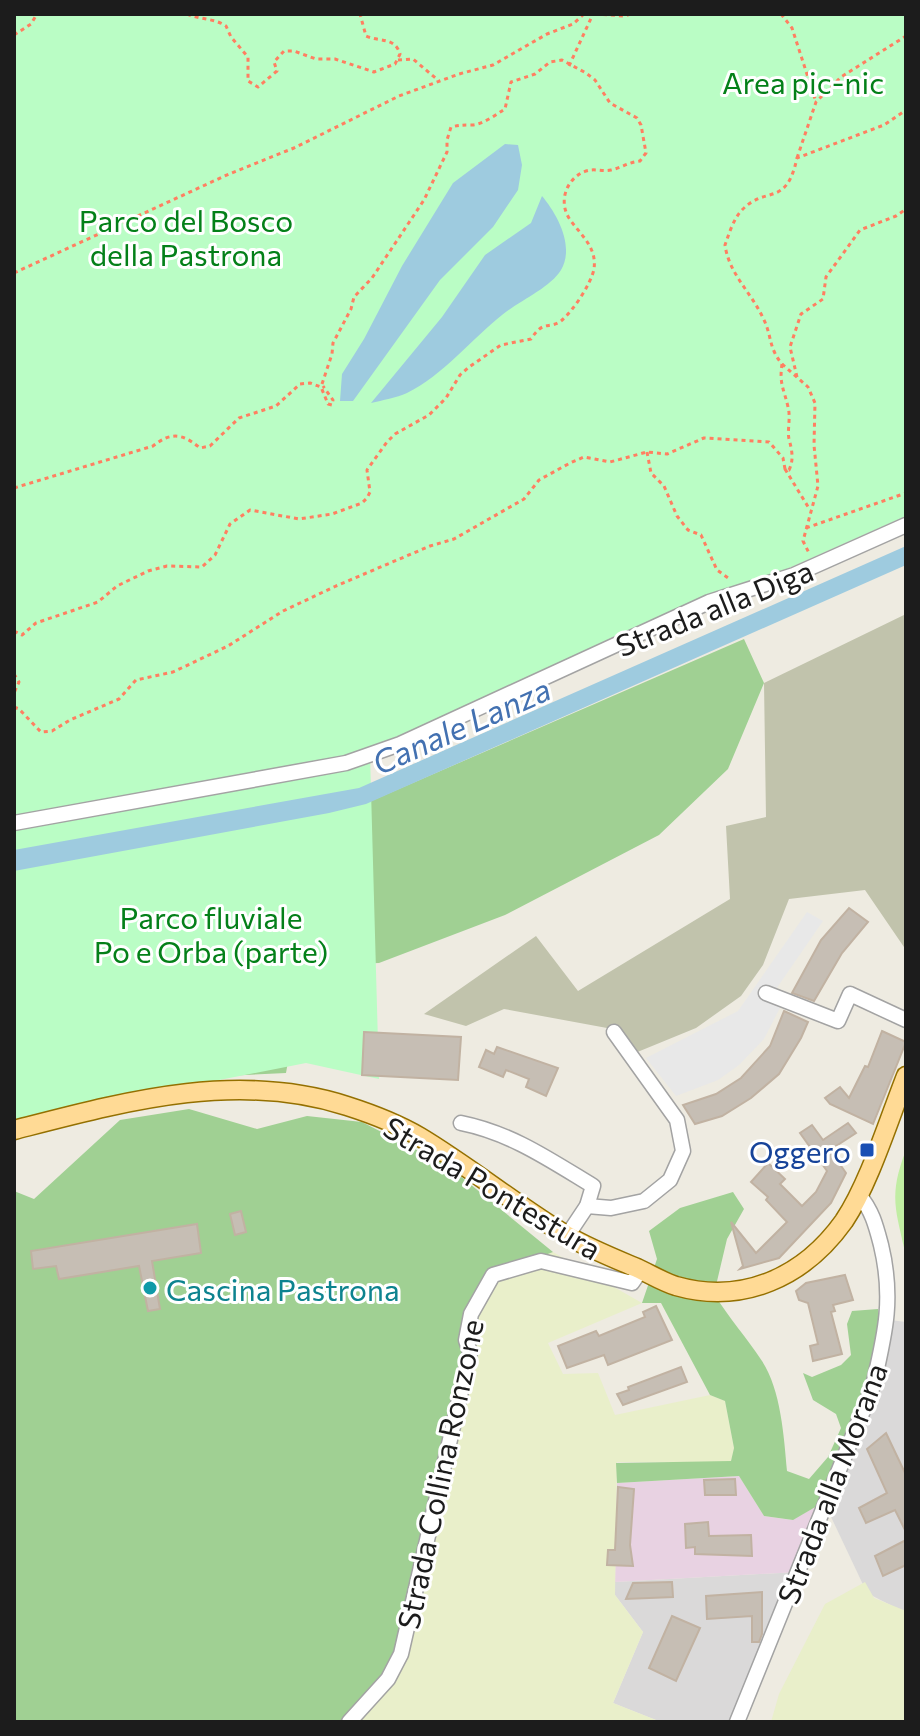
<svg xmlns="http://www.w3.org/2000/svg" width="920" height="1736" viewBox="0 0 920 1736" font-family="Commissioner,sans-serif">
<rect width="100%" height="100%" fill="#eeebe1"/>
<g fill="#dad9d9">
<path d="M890,1320L906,1322V1613L867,1593L824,1502Z"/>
<path d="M798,1572L738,1722H661L613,1703L643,1632L615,1595V1582Z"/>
</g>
<path fill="#e8d2e2" d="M739,1476L764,1516L792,1520L824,1502L798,1572L615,1582L617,1483Z"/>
<path fill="#c1c3ac" d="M906,614V950L865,890L789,899L763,965L741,996L696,1028L635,1053L607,1028L504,1009L466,1026L424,1014L536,936L578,991L730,899L726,826L766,817L764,683Z"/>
<g fill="#e9efca">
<path d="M553,1252L642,1303L548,1343L563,1374L598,1373L615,1415L710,1395L725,1401L734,1448L731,1462H617L615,1595L643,1632L613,1703L661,1722H347L484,1279Z"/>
<path d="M865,1582L874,1598L906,1611V1722H771L779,1694L825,1604Z"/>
</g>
<path fill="#c1eda3" d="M906,1150V1256C896,1210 888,1196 906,1150Z"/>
<g fill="#a0d093">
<path d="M744,639L764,683L728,769L659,835L505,915L379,963L305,966L286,1073L181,1078L332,818Z"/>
<path d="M189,1109L257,1129L307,1116L362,1122L448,1166L553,1252L484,1279L401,1655L347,1722H14V1191L34,1199L120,1120Z"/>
<path d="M733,1192L744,1209L727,1239L714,1294C729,1318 747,1338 762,1361C781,1390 784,1437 787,1471L809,1479L828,1457L841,1428L836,1414L813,1400L803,1373L812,1377L841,1365L851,1355L847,1324L852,1311L878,1309L882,1332L873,1386L824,1502L793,1520L764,1516L739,1476L617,1483L616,1463L731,1461L734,1448L725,1401L710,1395L661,1303H642L657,1259L649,1231L680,1208Z"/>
</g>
<path fill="#bafdc5" d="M14,14H906V516L370,754L379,1079L306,1063L194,1085L14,1129Z"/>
<path fill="#e8e8e8" d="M807,912L823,921L772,995L783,1002L764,1039L739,1065L718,1080L676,1096L646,1058L738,1011Z"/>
<g fill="#9ecbdf">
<path d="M505,144L518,145L522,165L518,190L493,227L440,280L353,401H340L342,374L364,339L402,266L453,183Z"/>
<path d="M542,196C557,214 575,246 561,270C550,288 519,301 502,315C473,338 442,376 407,393C396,398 383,400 371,403L442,317L485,255L531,223Z"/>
<path d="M906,546V565L366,804L329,813L14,871V850L359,788Z"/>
</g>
<g fill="#c6beb4" stroke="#c1b2a2" stroke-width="2">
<path d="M849,908L868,922L842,953L814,1001L792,993L821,940Z"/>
<path d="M784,1011L808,1022L801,1038L779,1074L751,1098L722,1116L695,1124L683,1105L716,1094L741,1078L770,1046Z"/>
<path d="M882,1031L906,1042L873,1124L830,1104L825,1098L840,1087L849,1098L865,1066L868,1067Z"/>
<path d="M364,1032L461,1037L458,1080L362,1075Z"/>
<path d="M497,1047L558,1068L546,1096L526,1087L529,1079L506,1070L503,1077L479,1067L486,1050L494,1054Z"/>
<path d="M848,1123L856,1133L830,1150L846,1173L831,1203L779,1258L740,1269L743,1266L731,1222L756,1253L787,1222L766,1200L768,1197L751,1182L768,1163L785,1179L780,1184L802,1206L816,1192L827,1171L800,1133L812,1125L823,1140Z"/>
<path d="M241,1211L246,1232L235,1235L230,1214Z"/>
<path d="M197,1224L201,1253L152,1261L160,1309L148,1311L139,1266L59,1279L56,1266L33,1269L31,1251Z"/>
<path d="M845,1275L853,1300L833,1305L835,1311L831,1312L842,1354L813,1361L810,1346L818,1344L808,1303L799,1300L796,1291L806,1283Z"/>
<path d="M656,1306L672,1340L608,1365L604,1355L567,1368L558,1346L596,1331L599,1336L645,1317L643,1312Z"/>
<path d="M681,1367L687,1382L623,1405L617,1394L629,1390L628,1387Z"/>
<path d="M886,1433L906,1475V1532L895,1510L866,1523L859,1508L887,1493L867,1449Z"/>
<path d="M735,1479L736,1495H705L704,1480Z"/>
<path d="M618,1487L634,1489L630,1545L633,1566L607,1565L608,1550H615Z"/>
<path d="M708,1522L709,1536L751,1535L752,1556L695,1554V1547L686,1548L685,1524Z"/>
<path d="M906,1540V1565L883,1576L875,1556Z"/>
<path d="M672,1582L673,1597L626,1599L633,1583Z"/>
<path d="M762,1592V1634L759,1642H752V1616L707,1619L706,1596Z"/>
<path d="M672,1616L700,1628L676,1681L649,1668Z"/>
</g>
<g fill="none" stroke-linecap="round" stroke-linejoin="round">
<defs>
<g id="minor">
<path d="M14,823L346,763L400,744L709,602L794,575L906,525"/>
<path d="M766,993L838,1021L850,994L906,1020"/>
<path d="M461,1123C511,1133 550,1160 593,1186L587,1206L567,1236"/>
<path d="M587,1206L611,1208L644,1201L670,1180L683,1151L677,1120L614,1032"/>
<path d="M349,1722L388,1679L401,1654L470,1352L466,1340L471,1314L493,1275L541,1261L632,1283L641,1270"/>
<path d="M737,1722L873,1386C885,1334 894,1299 881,1245C876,1226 872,1210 859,1195"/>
</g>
<path id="major" d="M14,1130C123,1102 236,1070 347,1106C372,1114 398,1124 420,1137C470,1167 516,1205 566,1235C588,1248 613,1258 637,1268C650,1274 663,1282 676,1286C743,1305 804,1277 844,1221C869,1184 889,1119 906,1076"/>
</defs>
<use href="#minor" stroke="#a3a3a3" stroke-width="17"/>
<use href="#major" stroke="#947000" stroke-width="21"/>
<g stroke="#ff7f61" stroke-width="3" stroke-dasharray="4 4" stroke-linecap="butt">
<path d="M187,14C201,20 214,18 226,26L231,37L248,57V81L258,87L277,71L274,62L284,51H294L316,59H335L374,72L395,64L400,54C395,37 380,42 366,36L360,14"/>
<path d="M595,14L624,16L631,14"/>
<path d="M781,14L792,28L816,102"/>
<path d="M14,35L31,24L37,14"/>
<path d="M398,60L413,59L439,81"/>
<path d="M569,66L593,14"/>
<path d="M797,158L816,102L841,77L906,36"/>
<path d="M14,273L229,174L294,148L399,96L459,74L493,65L547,34L573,24L584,14"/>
<path d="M782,364L808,387L815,403L814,445L818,486L803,541L810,555"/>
<path d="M797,377L790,347L801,314L823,299L826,277L860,230L896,216L906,209"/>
<path d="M647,452L651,473L664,486L677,516L688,530L701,535L717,570L731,580"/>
<path d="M785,469L810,510"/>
<path d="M14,488L153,446C171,432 182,433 200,448L210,446L239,418L276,406L300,384L310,383L321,387L328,404L332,405L333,400L323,386"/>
<path d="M806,528L906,493"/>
<path d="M14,631L22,635L36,623L98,602L117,586L148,571L167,566L202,567L215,555L230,524L250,510L299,519L332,514L362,503L367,498L370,492L367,470L387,442L395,434L429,415L446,398L460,375L469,367L501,345L531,339C544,319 548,330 561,321C573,311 591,284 594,269C597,248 582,236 571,221C557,203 566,178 586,171C595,168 602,172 611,170C621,168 629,162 640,161L646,153L641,125L637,118L610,103L595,80L586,73L562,60L550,62L535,74L511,82L505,109C495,115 484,124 472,125C464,125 459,125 451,127L447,140V152L424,200L372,278L354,297L351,309L333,343L332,354L321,387"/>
<path d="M14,674L19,682L14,693"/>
<path d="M14,707L19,709L41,732L52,731L70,720L119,699L136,680L173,672L228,646L283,611L336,586L430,546L454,539L524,499L539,480L570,463L584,457L610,462L647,452L667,454L704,438L769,442L783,458L785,469L789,470C794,460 792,450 789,439C787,430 791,418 788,407C784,389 779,384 782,364C768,347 772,335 763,318C751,292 729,274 725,245C729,234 733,220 741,211C766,184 786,209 797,158L884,125L906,110"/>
</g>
<use href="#minor" stroke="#fff" stroke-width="14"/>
<use href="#major" stroke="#ffda95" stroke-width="18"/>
</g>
<rect fill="#1a4fb4" stroke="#fff" stroke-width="3" x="859" y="1142" width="16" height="16" rx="4"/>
<circle fill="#0f9aa8" stroke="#fff" stroke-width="3" cx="150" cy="1288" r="8"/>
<g text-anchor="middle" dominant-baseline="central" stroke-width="6" stroke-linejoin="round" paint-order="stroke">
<g font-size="30" fill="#048019" stroke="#fff">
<text x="803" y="81">Area pic-nic</text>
<text x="186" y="219">Parco del Bosco<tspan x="186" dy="34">della Pastrona</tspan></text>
<text x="211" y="916">Parco fluviale<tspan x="211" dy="34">Po e Orba (parte)</tspan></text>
</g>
<g font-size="30" fill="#1c1c1c" stroke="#fff">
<text transform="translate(714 607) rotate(-22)">Strada alla Diga</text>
<text transform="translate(493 1187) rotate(31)">Strada Pontestura</text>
<text transform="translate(439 1474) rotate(-78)">Strada Collina Ronzone</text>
<text transform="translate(831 1483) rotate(-69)">Strada alla Morana</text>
</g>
<g font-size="30" fill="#164399" stroke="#fff" text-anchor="end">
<text x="851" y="1150">Oggero</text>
</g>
<g font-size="30" fill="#0d838f" stroke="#fff" text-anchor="start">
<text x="166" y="1288">Cascina Pastrona</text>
</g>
<g font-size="32" font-style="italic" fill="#4371b1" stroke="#fff">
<text transform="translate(461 725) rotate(-24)">Canale Lanza</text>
</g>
</g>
<rect width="920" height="1736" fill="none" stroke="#1c1c1c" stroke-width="32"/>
</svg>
